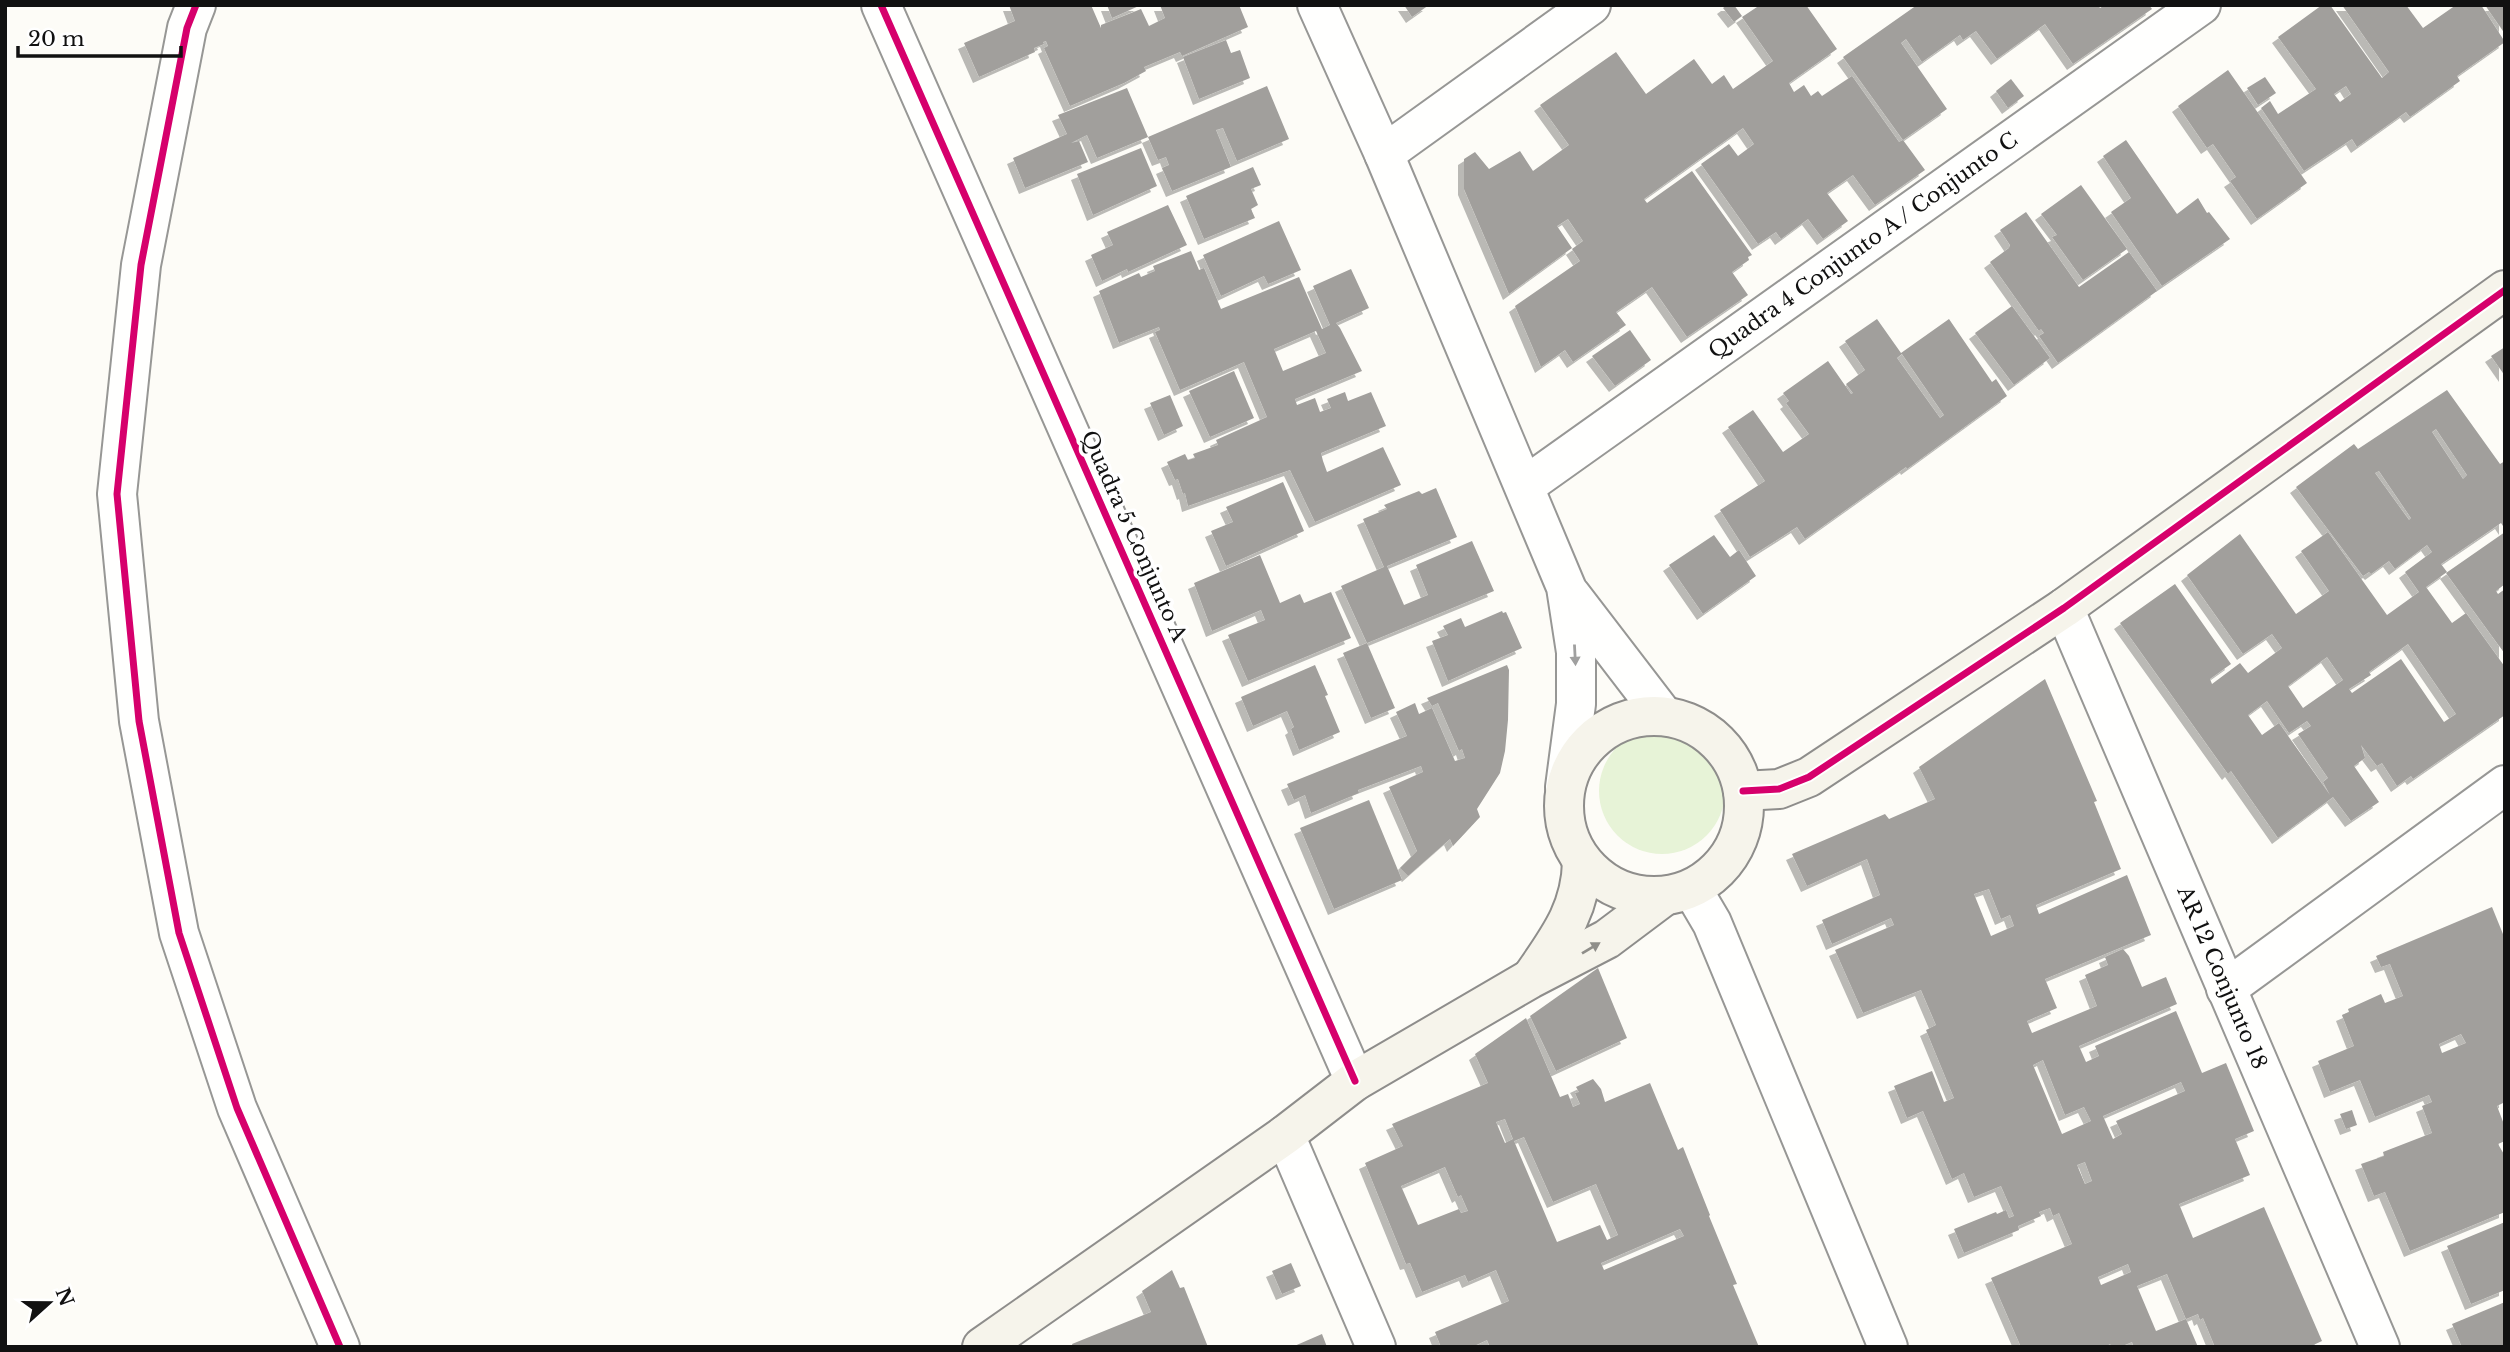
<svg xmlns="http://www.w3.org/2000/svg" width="2510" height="1352" viewBox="0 0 2510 1352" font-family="'Libre Baskerville',serif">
<defs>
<filter id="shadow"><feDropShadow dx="-6" dy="6" stdDeviation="0" flood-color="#0004"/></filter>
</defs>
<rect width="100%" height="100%" fill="#fdfcf7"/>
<circle fill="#e7f3d7" cx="1662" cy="791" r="63"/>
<g fill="#a19f9c" fill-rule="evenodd" filter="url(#shadow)">
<path d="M1009,5H1091L1101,28V25L1141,9L1149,26L1165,18L1160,5H1239L1248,27L1182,56L1180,52L1144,67L1146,71L1124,83L1070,106L1044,48L1048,46L1046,41L1043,42L1044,44L1034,48L1035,52L979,77L964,43L1015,21Z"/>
<path d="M1107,5H1141L1112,18Z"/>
<path d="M1404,5H1429L1412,17Z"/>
<path d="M1727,5H1734L1742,16L1734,22L1723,8Z"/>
<path d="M1760,5H1806L1837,49L1789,83L1794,92L1804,85L1811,96L1818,91L1822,96L1852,76L1899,142L1903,140L1925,170L1875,205L1853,175L1827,193L1848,221L1823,239L1808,219L1781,239L1776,232L1758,244L1701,164L1729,144L1738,156L1754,144L1743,128L1644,199L1647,203L1692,171L1752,255L1748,257L1749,260L1732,272L1748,295L1687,337L1652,287L1616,312L1626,325L1573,362L1565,350L1541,367L1515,306L1580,261L1572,249L1583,241L1568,219L1557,226L1572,248L1509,294L1464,189V159L1475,152L1489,169L1520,151L1533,171L1569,145L1540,105L1616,52L1646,94L1694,59L1712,84L1724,75L1733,89L1773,61L1742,17Z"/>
<path d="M1917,5H2098L2100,8L2105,5H2149L2152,9L2073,64L2045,24L1997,59L1976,31L1963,40L1960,35L1922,62L1906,39L1901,43L1947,109L1903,140L1843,57Z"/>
<path d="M2322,5H2330L2382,78L2389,72L2342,5H2406L2423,28L2456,5H2481L2505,42L2457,76L2460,81L2410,117L2406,112L2357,147L2352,139L2304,171L2261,108L2270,101L2278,114L2316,89L2278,37ZM2346,86L2351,94L2340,102L2334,94Z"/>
<path d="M2485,5H2505V34Z"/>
<path d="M1226,40L1231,53L1240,50L1250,78L1199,99L1183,57Z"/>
<path d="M2228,70L2307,183L2257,219L2230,181L2236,177L2213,144L2207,148L2178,106Z"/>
<path d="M2265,77L2276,93L2258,105L2247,88Z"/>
<path d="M2011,79L2024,96L2008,108L1996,91Z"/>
<path d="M1267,86L1289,139L1237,161L1223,128L1216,130L1231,167L1172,191L1162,168L1169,165L1166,157L1158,160L1148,137Z"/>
<path d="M1127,88L1148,137L1097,158L1087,135L1071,143L1079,141L1088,162L1025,188L1013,158L1067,134L1058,115Z"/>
<path d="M2126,140L2177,214L2198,198L2207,213L2209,212L2230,239L2162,286L2111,212L2131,198L2103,156Z"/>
<path d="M1141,148L1157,186L1093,215L1077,174Z"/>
<path d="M1253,167L1261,185L1251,189L1258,205L1251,209L1255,218L1204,239L1186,196Z"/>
<path d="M2081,185L2127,249L2083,280L2052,237L2057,235L2041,214Z"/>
<path d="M1168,205L1187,245L1128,272L1127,269L1102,281L1091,255L1113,245L1107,232Z"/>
<path d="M2026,212L2079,287L2129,252L2157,291L2058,363L2039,336L2044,333L2041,329L2039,331L1990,262L2009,248L2010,245L2000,230Z"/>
<path d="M1279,221L1301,270L1268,284L1264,276L1221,296L1203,255Z"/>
<path d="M1191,251L1199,270L1204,268L1221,309L1299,277L1322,329L1330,325L1313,286L1351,269L1369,308L1336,323L1340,328L1362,371L1295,399L1297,405L1315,398L1320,412L1331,408L1327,399L1345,392L1348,401L1371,392L1386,426L1321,453L1323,461L1327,472L1383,447L1401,485L1315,522L1290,470L1188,506L1185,493L1183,494L1178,479L1175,480L1167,462L1185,454L1188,460L1195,458L1193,454L1218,445L1216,440L1267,417L1244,362L1180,390L1155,332L1160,330L1159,327L1119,343L1099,291L1139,273L1141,277L1155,271L1153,266ZM1316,331L1326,353L1283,371L1274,349Z"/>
<path d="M2012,306L2050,358L2014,385L1975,333Z"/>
<path d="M1877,319L1901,353L1949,319L1992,382L1996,379L2007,396L1907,469L1906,467L1805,539L1797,527L1750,557L1720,510L1765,481L1728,427L1753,410L1783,452L1809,434L1786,403L1789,401L1783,393L1828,361L1851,394L1853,393L1846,384L1865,370L1845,341ZM1902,354L1944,415L1940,418L1897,358Z"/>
<path d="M1630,330L1651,360L1615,386L1592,356Z"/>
<path d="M2505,347V376L2491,356Z"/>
<path d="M1234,371L1254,418L1210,437L1189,391Z"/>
<path d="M2447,390L2500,464L2505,461V529L2501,523L2441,564L2447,572L2426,587L2452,623L2466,613L2505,667V715L2413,779L2411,776L2397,786L2382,763L2377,766L2361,745L2365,758L2354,766L2379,802L2351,821L2333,797L2278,838L2231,771L2228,774L2120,623L2175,584L2231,664L2210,679L2212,684L2240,663L2248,673L2282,648L2272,634L2243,654L2187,575L2240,534L2296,614L2329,591L2301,551L2328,532L2387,615L2419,592L2405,572L2432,552L2427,545L2395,569L2389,561L2371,574L2369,572L2363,576L2296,487L2354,444L2358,449ZM2436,429L2467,475L2463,479L2432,432ZM2379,471L2411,518L2409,520L2375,473ZM2408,644L2456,714L2444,722L2401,659L2352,693L2349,689L2371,675L2369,672ZM2327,657L2343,680L2303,708L2288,686ZM2267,701L2289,733L2307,721L2311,726L2298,734L2328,778L2323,782L2330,795L2279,723L2262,735L2248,715Z"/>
<path d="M1170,395L1183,426L1164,435L1150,403Z"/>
<path d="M1283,482L1304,531L1226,566L1211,531L1233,522L1226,507Z"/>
<path d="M1436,488L1457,537L1387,566L1404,605L1428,595L1416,565L1472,541L1494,591L1367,643L1341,586L1384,567L1363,519L1387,509L1384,505L1419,491L1422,494Z"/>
<path d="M2505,532V584L2496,591L2498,594L2505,589V654L2446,573Z"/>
<path d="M1714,535L1730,557L1739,550L1756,576L1703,614L1669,565Z"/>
<path d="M1260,555L1280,603L1300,594L1304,603L1331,592L1351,638L1248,681L1228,635L1265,620L1261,610L1212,631L1194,583Z"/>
<path d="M1502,611L1503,613L1506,612L1522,648L1448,681L1432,641L1448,635L1443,626L1461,618L1465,627Z"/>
<path d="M1367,643L1395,708L1371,718L1343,653Z"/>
<path d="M1315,665L1328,695L1325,696L1340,732L1299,750L1291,729L1294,727L1287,711L1253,726L1241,697Z"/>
<path d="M1507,665L1509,670L1508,720L1505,751L1500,773L1477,809L1480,817L1453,846L1450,839L1408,876L1400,868L1417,851L1389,787L1423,772L1421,766L1358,790L1359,793L1311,813L1305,795L1294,800L1287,784L1407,736L1396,712L1415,703L1419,714L1432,708L1455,761L1465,758L1462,749L1459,751L1438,703L1432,706L1427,698Z"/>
<path d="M2045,679L2097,801L2094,802L2121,869L2036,905L2039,914L2127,875L2151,935L2045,979L2057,1008L2027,1021L2032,1033L2097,1006L2085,975L2108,965L2105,957L2123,949L2129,956L2142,987L2166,977L2177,1004L2079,1046L2086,1062L2099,1056L2095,1046L2176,1011L2202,1073L2226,1063L2254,1131L2235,1139L2250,1175L2179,1204L2193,1238L2264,1207L2322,1341L2309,1347H2215L2203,1318L2200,1320L2198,1314L2186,1319L2198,1347H2134L2132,1342L2120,1347H2112L2110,1344L2105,1347H2021L1991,1278L2072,1244L2059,1213L2053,1216L2050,1208L2039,1212L2041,1216L2018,1226L2019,1230L1964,1253L1954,1229L1996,1212L1997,1214L2006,1210L2009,1218L2014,1216L2001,1186L1974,1197L1964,1173L1952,1179L1923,1111L1907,1118L1894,1086L1932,1071L1944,1102L1954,1098L1926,1030L1936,1025L1921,990L1863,1013L1835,950L1894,925L1891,918L1832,944L1822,920L1880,895L1867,859L1807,886L1792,854L1885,814L1889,819L1935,799L1919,767ZM1989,889L2001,919L2010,915L2014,926L1991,936L1974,894ZM2043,1060L2065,1115L2084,1107L2091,1121L2062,1134L2033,1065ZM2181,1082L2185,1091L2116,1121L2122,1134L2113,1139L2103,1116ZM2085,1162L2092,1181L2085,1184L2077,1165ZM2128,1264L2131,1272L2101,1285L2098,1277ZM2167,1274L2186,1319L2156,1331L2137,1286Z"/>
<path d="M1369,800L1402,880L1334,909L1300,828Z"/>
<path d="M2492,907L2505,939V1102L2497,1106L2505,1127V1141L2498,1144L2505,1156V1212L2410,1251L2385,1192L2374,1196L2361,1164L2384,1156L2383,1152L2432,1133L2422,1106L2432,1102L2429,1095L2375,1117L2360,1080L2330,1092L2318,1061L2354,1046L2342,1015L2349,1012L2348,1009L2381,994L2385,1003L2403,996L2390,964L2381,967L2376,956ZM2461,1034L2466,1043L2442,1053L2439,1044Z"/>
<path d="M1598,968L1627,1038L1556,1071L1530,1016Z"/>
<path d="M1526,1018L1560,1097L1568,1094L1573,1107L1580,1104L1575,1093L1579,1092L1576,1087L1593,1079L1601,1089L1605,1102L1650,1083L1678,1150L1683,1147L1710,1215L1709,1216L1737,1284L1733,1285L1759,1347H1711L1710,1345L1706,1347H1490L1487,1340L1472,1347H1441L1435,1332L1509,1301L1496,1270L1468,1282L1465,1275L1422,1292L1410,1263L1406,1264L1365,1163L1403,1146L1392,1124L1488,1083L1475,1054ZM1505,1119L1513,1139L1505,1143L1496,1122ZM1524,1137L1553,1202L1596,1184L1618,1235L1607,1240L1600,1225L1557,1242L1514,1141ZM1445,1167L1458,1197L1461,1195L1468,1211L1461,1213L1459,1209L1418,1225L1401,1186ZM1680,1229L1684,1236L1604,1270L1601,1263Z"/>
<path d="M2352,1110L2357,1125L2346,1129L2340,1114Z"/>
<path d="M2505,1222V1290L2471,1304L2447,1246Z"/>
<path d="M1291,1263L1301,1286L1282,1294L1272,1271Z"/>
<path d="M1172,1270L1180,1288L1184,1287L1208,1347H1073L1072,1344L1151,1312L1142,1291Z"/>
<path d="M2505,1302V1347H2462L2452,1324Z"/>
<path d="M1322,1334L1327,1347H1292Z"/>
</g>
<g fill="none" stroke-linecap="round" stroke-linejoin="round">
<defs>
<g id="street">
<path d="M196,5L187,28L141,265L117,494L139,721L179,933L237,1108L340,1347"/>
<path d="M881,5L1355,1081"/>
<path d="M1317,5L1384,154L1566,587L1576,652V704L1565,787"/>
<path d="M1384,154L1591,5"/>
<path id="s1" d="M1525,486L2201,5"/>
<path d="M1571,595L1663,715"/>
<path id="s2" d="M2064,608L2380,1347"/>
<path d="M1692,889L1712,923L1888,1347"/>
<path d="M2226,989L2505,785"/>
<path d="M1285,1135L1376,1347"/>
</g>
<g id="secondary">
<circle cx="1654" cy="806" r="90"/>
<path d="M1743,791L1779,789L1809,777L2064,608L2505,290"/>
<path d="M1532,977C1558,939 1581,910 1582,862"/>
<path d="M982,1347L1285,1135L1355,1081L1530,979L1607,939L1663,897"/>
</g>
</defs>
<use href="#street" stroke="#979795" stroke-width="42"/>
<use href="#secondary" stroke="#8e8d8b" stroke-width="42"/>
<use href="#street" stroke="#fffffe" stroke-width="38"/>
<use href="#secondary" stroke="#f6f4eb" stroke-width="38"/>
<defs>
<g id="cycleway">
<path d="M196,5L187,28L141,265L117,494L139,721L179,933L237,1108L340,1347"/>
<path d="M881,5L1355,1081"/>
<path d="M1743,791L1779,789L1809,777L2064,608L2505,290"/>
</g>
</defs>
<use href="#cycleway" stroke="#fff" stroke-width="11"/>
<use href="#cycleway" stroke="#d6006c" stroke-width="7"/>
</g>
<defs><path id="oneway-solid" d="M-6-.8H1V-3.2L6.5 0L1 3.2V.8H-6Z" transform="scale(1.75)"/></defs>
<use fill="#a0a09f" href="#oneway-solid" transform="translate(1575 655) rotate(87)"/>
<use fill="#8f8e89" href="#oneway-solid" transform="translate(1591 948) rotate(-31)"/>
<g text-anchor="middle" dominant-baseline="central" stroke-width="7" stroke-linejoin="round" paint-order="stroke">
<g font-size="21" fill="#111" stroke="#fff">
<text stroke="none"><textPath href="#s1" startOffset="415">Quadra 4 Conjunto A / Conjunto C</textPath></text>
<text transform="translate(1134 536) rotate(66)">Quadra 5 Conjunto A</text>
<text stroke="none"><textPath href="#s2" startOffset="402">AR 12 Conjunto 18</textPath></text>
</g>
</g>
<rect width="2510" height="1352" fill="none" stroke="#111111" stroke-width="14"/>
<g transform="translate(49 1303) rotate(69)" stroke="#ffffff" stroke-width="5" paint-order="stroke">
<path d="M0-5L12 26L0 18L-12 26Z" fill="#111111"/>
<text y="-10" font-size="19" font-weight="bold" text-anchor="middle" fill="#111111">N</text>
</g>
<path d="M18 46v10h163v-10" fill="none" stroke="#111111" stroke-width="3.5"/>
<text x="28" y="46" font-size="21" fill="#111111" stroke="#ffffff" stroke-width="5" paint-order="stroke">20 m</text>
</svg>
